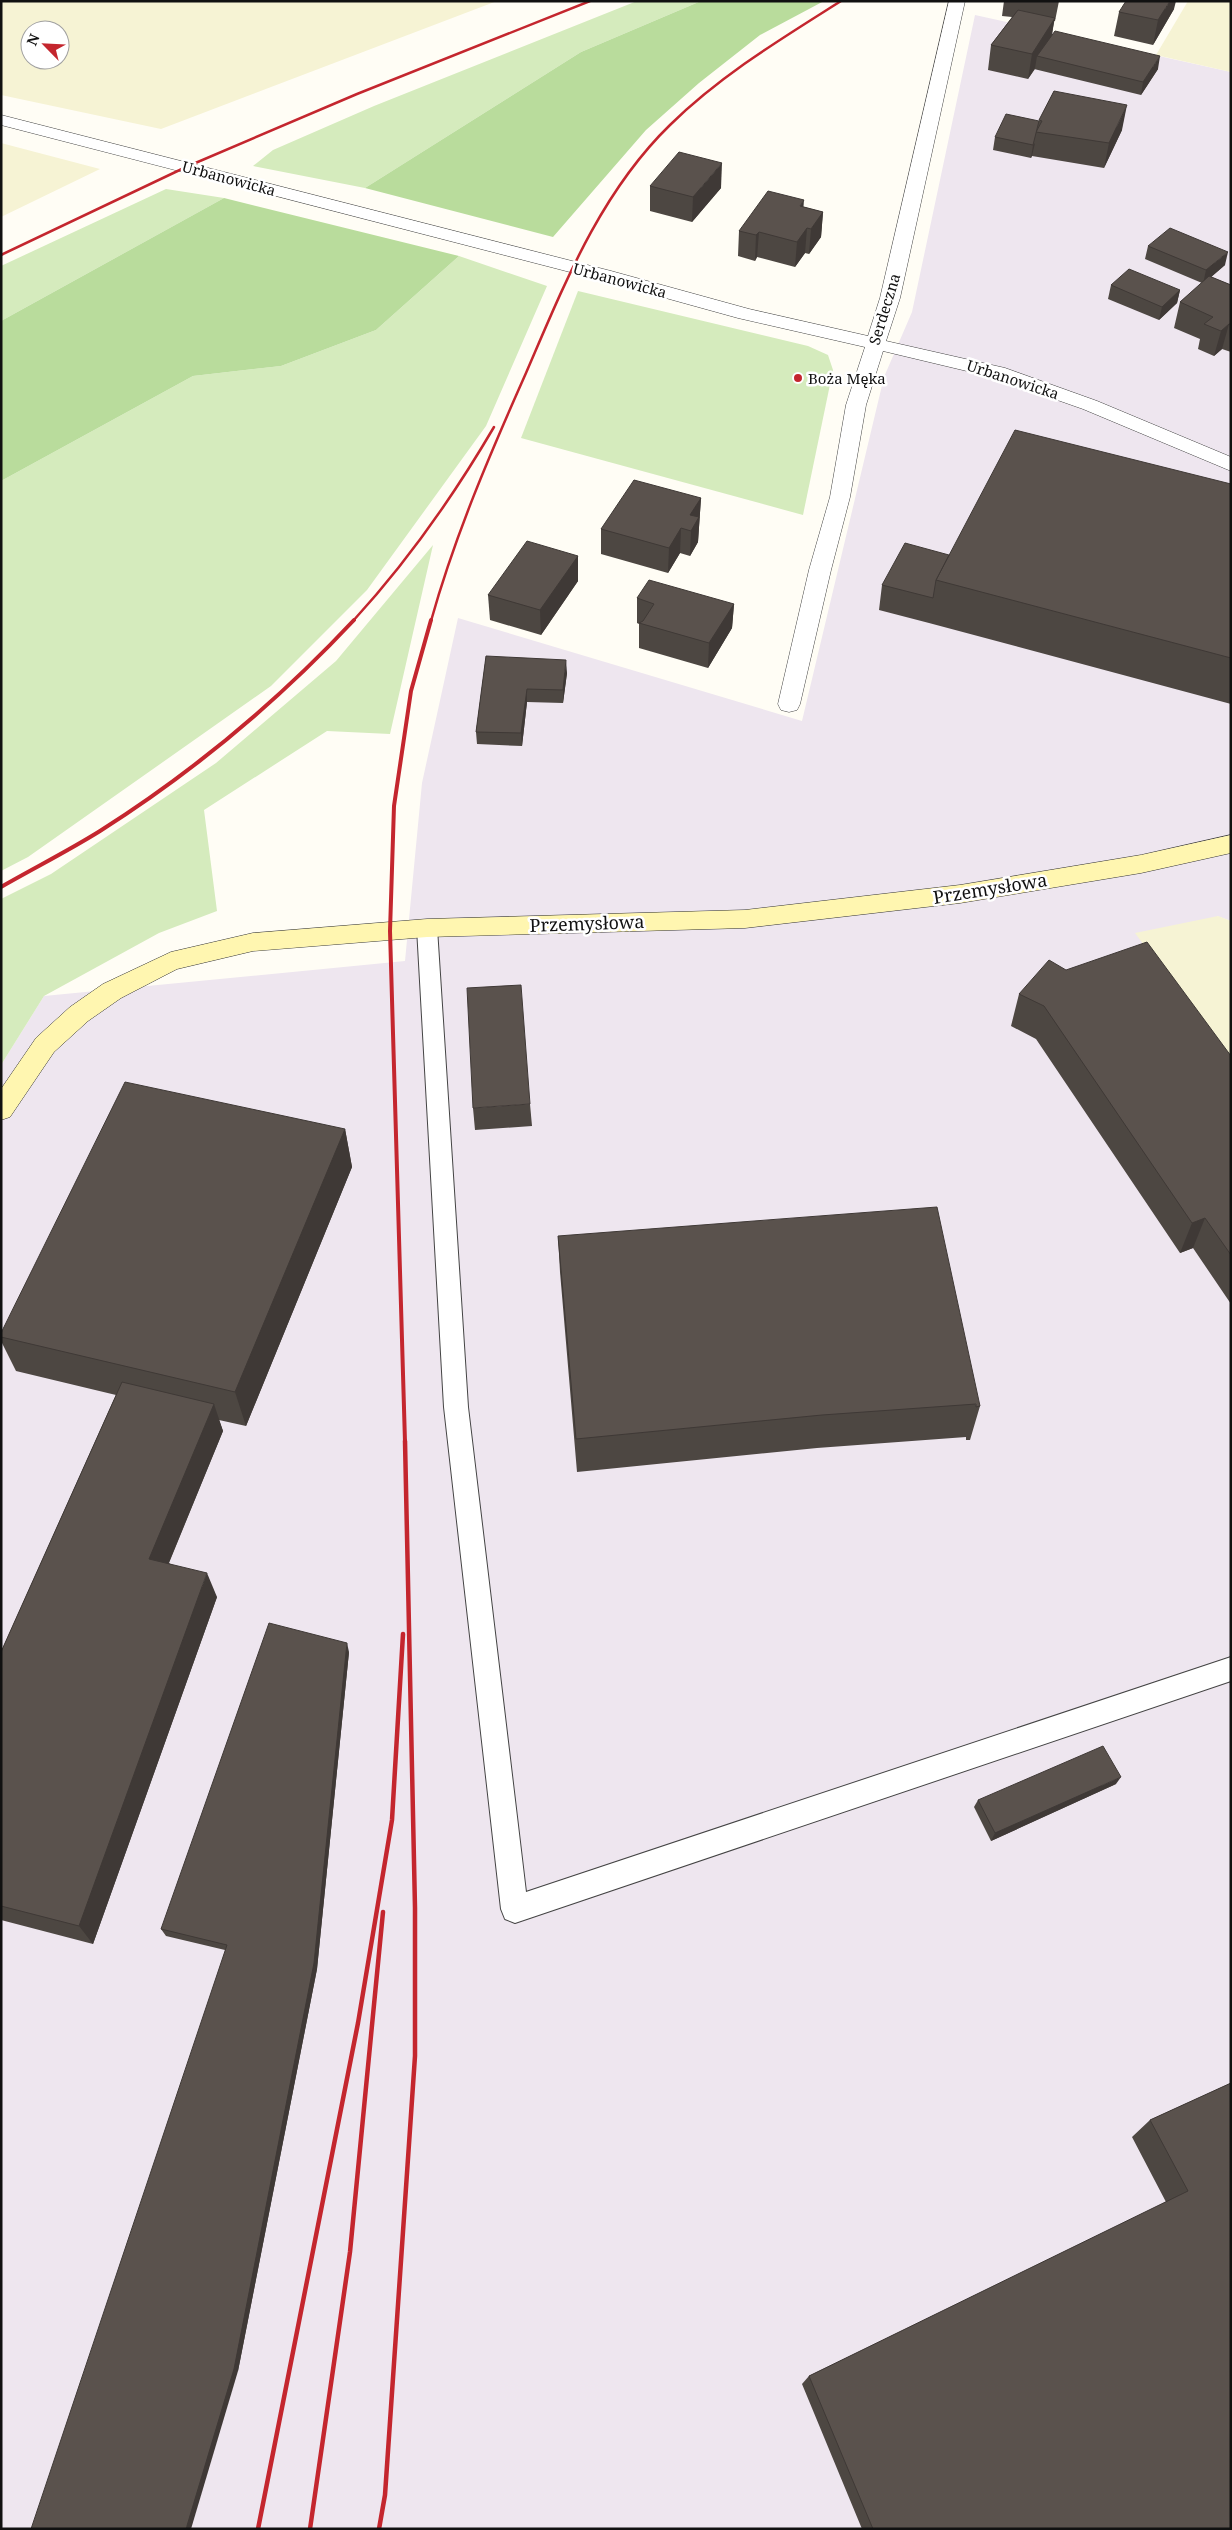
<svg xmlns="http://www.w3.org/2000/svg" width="1232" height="2530" viewBox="0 0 1232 2530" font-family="'Noto Serif',serif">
<rect width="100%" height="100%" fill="#fffdf5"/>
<path fill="#eee6ef" d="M975,15L1231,72V921L1217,916L1231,1063V2529H1V1065L44,996L405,961L422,783L458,618L802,721L884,377L912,312Z"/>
<g fill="#f6f3d4" fill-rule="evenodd">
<path d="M1,1H497L161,129L1,95ZM30,30H60V60H30Z"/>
<path d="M1188,1H1231V72L1156,55Z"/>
<path d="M1,143L100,169L1,217Z"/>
<path d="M1218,916L1231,921V1063L1135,933Z"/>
</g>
<g fill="#d5ebbd">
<path d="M637,1H701L581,52L365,188L253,166L273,150L374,106Z"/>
<path d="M166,189L224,198L1,321V266Z"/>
<path d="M459,256L547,286L486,426L367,590L271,686L28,857L1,871V481L193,376L281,366L376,330Z"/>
<path d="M578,291L808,346L828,355L833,370L803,515L521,438Z"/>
<path d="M433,545L390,734L327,731L204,810L217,911L159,933L44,996L1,1065V899L51,874L216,763L336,661Z"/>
</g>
<g fill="#b9dc9c">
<path d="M701,1H824L760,35L699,83L646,130L553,237L365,188L581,52Z"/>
<path d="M224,198L459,256L376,330L281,366L193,376L1,481V321Z"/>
</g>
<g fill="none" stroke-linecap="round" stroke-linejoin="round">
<defs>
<path id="lane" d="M427,920L434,923L437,928L468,1407L526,1892L1231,1657V1681L515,1923L505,1919L501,1909L444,1407L417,928L420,923Z"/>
<path id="street" d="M949,1H965L900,298L886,341L1005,368L1097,401L1231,457V471L1083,409L992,377L883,351L866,405L850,497L831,570L800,704L797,710L789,712L781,710L778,704L809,570L830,497L846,405L865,347L738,318L597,279L1,125V115L611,271L749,309L868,336L880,298Z"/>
<path id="secondary" d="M1231,835V853L1141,873L960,903L745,928L427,937L253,951L177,969L121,998L88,1021L54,1052L10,1117L1,1120V1089L36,1038L70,1007L103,984L171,952L253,933L427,919L745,910L960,885L1141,855Z"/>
</defs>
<use href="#lane" stroke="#444" stroke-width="2"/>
<use href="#street" stroke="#444" stroke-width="1"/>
<use href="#secondary" stroke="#333" stroke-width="1"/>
<use href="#lane" fill="#fff" fill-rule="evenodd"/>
<use href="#street" fill="#fff" fill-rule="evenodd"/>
<use href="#secondary" fill="#fff6b0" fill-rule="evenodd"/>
<g stroke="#c4262e" stroke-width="2.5">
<path d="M1,255L186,167L357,94L590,1"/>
<path d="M353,621C408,561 453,497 494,427"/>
<path d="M431,621C455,535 490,454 526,373C564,285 600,193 670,125C721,75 781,39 841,1"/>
</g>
<g stroke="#c4262e" stroke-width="4">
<path d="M1,887C34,868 68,851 100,831C193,772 279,700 354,620"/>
<path d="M405,1442L390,931L394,806L411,691L431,620"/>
</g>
<g stroke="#c4262e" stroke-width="4.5">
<path d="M258,2529L358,2023L392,1820L403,1634"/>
<path d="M310,2529L350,2252L383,1912"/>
<path d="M379,2529L385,2495L415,2056V1908L405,1441"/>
</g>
</g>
<g fill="#4d4742">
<path d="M1004,1H1059L1055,21H1054L1052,36L1158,69L1141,95L1034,69H1035L1028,79L988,70L991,45L1012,17L1002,16Z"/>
<path d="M1174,9L1153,45L1114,36L1119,12Z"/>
<path d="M1054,91L1122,130L1104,168L1032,156L1031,158L993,150L995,137L1039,121Z"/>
<path d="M650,186L721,188L692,222L650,211Z"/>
<path d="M804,207L823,212L821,237L809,254L805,253L795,267L757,257L755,261L738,256L739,231Z"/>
<path d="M1148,246L1225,265L1211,277L1231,285V352L1222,349L1214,356L1198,349L1200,339L1174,328L1180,302L1202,283L1145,259Z"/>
<path d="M1111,285L1180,290L1177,303L1159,320L1108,299Z"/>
<path d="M1231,484V704L929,623L879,610L882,585L949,555Z"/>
<path d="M701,498L698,542L690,556L680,553L668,573L601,554V529Z"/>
<path d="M578,556V581L541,635L490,620L488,595Z"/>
<path d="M637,598L734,604L732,628L708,668L639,648V624L637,623Z"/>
<path d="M486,656L567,673L563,703L527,702L522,746L477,744L476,732Z"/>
<path d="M1066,970L1231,1056V1304L1193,1248L1180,1253L1036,1039L1011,1026L1019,994Z"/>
<path d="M530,1104L532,1126L475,1130L473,1108Z"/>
<path d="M345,1129L352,1167L246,1426L219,1420L223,1431L169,1563L217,1597L93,1944L1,1920V1652L116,1395L16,1371L1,1341V1333Z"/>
<path d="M558,1236L980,1406L970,1440H966V1437L817,1448L577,1472L560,1272Z"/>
<path d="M349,1652L317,1969L238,2371L225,1950L166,1936L161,1929Z"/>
<path d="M1116,1784L991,1841L974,1807L978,1800Z"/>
<path d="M1231,2083V2529H862L802,2384L809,2376L1166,2202L1132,2137L1150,2120Z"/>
</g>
<g fill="#3f3936">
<path d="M1170,1H1176L1174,9L1153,45L1158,20Z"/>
<path d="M1055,18L1050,42L1037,56L1035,68L1028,79L1032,54Z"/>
<path d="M1160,56L1158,69L1141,95L1143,82Z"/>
<path d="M1127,105L1122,130L1104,168L1109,143Z"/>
<path d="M1035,143L1032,156L1031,158L1033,145Z"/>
<path d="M722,163L721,188L692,222L693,197Z"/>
<path d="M804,200L802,225L800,206Z"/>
<path d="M823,212L821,237L809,254L811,229Z"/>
<path d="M807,228L805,253L795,267L797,242Z"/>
<path d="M759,232L757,257L755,261L756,235Z"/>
<path d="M1228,252L1225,265L1203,284L1206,270Z"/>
<path d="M1180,290L1177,303L1159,320L1162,307Z"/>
<path d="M1229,324L1222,349L1214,356L1221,331Z"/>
<path d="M701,498L698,542L690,556L691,531L690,515Z"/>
<path d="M681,528L680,553L668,573L669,548Z"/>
<path d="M578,556V581L541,635L540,610Z"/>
<path d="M734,604L732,628L708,668L709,643Z"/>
<path d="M566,660L567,673L563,703V690Z"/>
<path d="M527,689V702L522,746L521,733Z"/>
<path d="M345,1129L352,1167L246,1426L235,1392Z"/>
<path d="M1205,1218L1193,1248L1180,1253L1192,1223Z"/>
<path d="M214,1404L223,1431L160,1584L149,1559Z"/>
<path d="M207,1573L217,1597L93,1944L79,1926Z"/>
<path d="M347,1643L349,1652L317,1969L238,2371L191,2529H186Z"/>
<path d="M1121,1777L1116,1784L991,1841L995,1833Z"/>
</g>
<g fill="#5a524d" stroke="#3f3936">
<path d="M1126,1H1170L1158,20L1119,12Z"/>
<path d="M1018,10L1055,18L1032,54L991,45Z"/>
<path d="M1055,31L1160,56L1143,82L1037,56Z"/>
<path d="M1054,91L1127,105L1109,143L1036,132L1042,121L1039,120Z"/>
<path d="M1006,114L1039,121L1033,145L995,137Z"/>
<path d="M679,152L722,163L693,197L650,186Z"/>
<path d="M768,191L804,200L800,206L823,212L811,229L807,228L797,242L759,232L756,235L739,231Z"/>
<path d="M1170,228L1228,252L1206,270L1148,246Z"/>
<path d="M1129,269L1180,290L1162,307L1111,285Z"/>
<path d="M1209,276L1231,285V324H1229L1221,331L1204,324L1213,317L1180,302Z"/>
<path d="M1015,430L1231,484V658L936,580Z"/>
<path d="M634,480L701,498L690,515L699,517L691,531L681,528L669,548L601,529Z"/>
<path d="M527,541L578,556L540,610L488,595Z"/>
<path d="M905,543L949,555L936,580L933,598L882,585Z"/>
<path d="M649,580L734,604L709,643L639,623L643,621L654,604L637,598Z"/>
<path d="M486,656L566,660L563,690L527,689L521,733L476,732Z"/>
<path d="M1147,942L1231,1056V1255L1205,1218L1192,1223L1044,1006L1019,994L1049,960L1066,970Z"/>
<path d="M521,985L530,1104L473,1108L467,988Z"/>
<path d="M125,1082L345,1129L235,1392L1,1337V1333Z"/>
<path d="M937,1207L980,1406L976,1407V1404L822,1415L576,1439L558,1236Z"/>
<path d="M122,1382L214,1404L149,1559L207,1573L79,1926L1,1906V1652Z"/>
<path d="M269,1623L347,1643L314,1963L234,2369L186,2529H31L227,1945L161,1929Z"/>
<path d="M1103,1746L1121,1777L995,1833L978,1800Z"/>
<path d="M1231,2083V2529H873L809,2376L1188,2191L1150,2120Z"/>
</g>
<circle fill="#c4262e" stroke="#fff" stroke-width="2" cx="798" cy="378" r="5"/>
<g text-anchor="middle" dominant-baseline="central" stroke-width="5" stroke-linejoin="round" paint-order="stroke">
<g font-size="15" fill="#111" stroke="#fff">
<text transform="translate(229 178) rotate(15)">Urbanowicka</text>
<text transform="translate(620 280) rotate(15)">Urbanowicka</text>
<text transform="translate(884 309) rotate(-73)">Serdeczna</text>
<text transform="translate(1013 379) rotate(18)">Urbanowicka</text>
</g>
<g font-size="15" fill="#111" stroke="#fff" text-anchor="start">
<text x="808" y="378">Boża Męka</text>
</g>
<g font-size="18" fill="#111" stroke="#fff">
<text transform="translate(990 888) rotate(-9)">Przemysłowa</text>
<text transform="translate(587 923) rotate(-2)">Przemysłowa</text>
</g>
</g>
<rect width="1232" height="2530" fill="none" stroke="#111111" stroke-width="5"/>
<g transform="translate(45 45) rotate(294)"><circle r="24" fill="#ffffff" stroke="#a0a0a0"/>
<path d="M0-4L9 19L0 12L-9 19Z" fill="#c4262e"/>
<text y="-8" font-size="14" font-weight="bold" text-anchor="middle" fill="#111111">N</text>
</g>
</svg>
